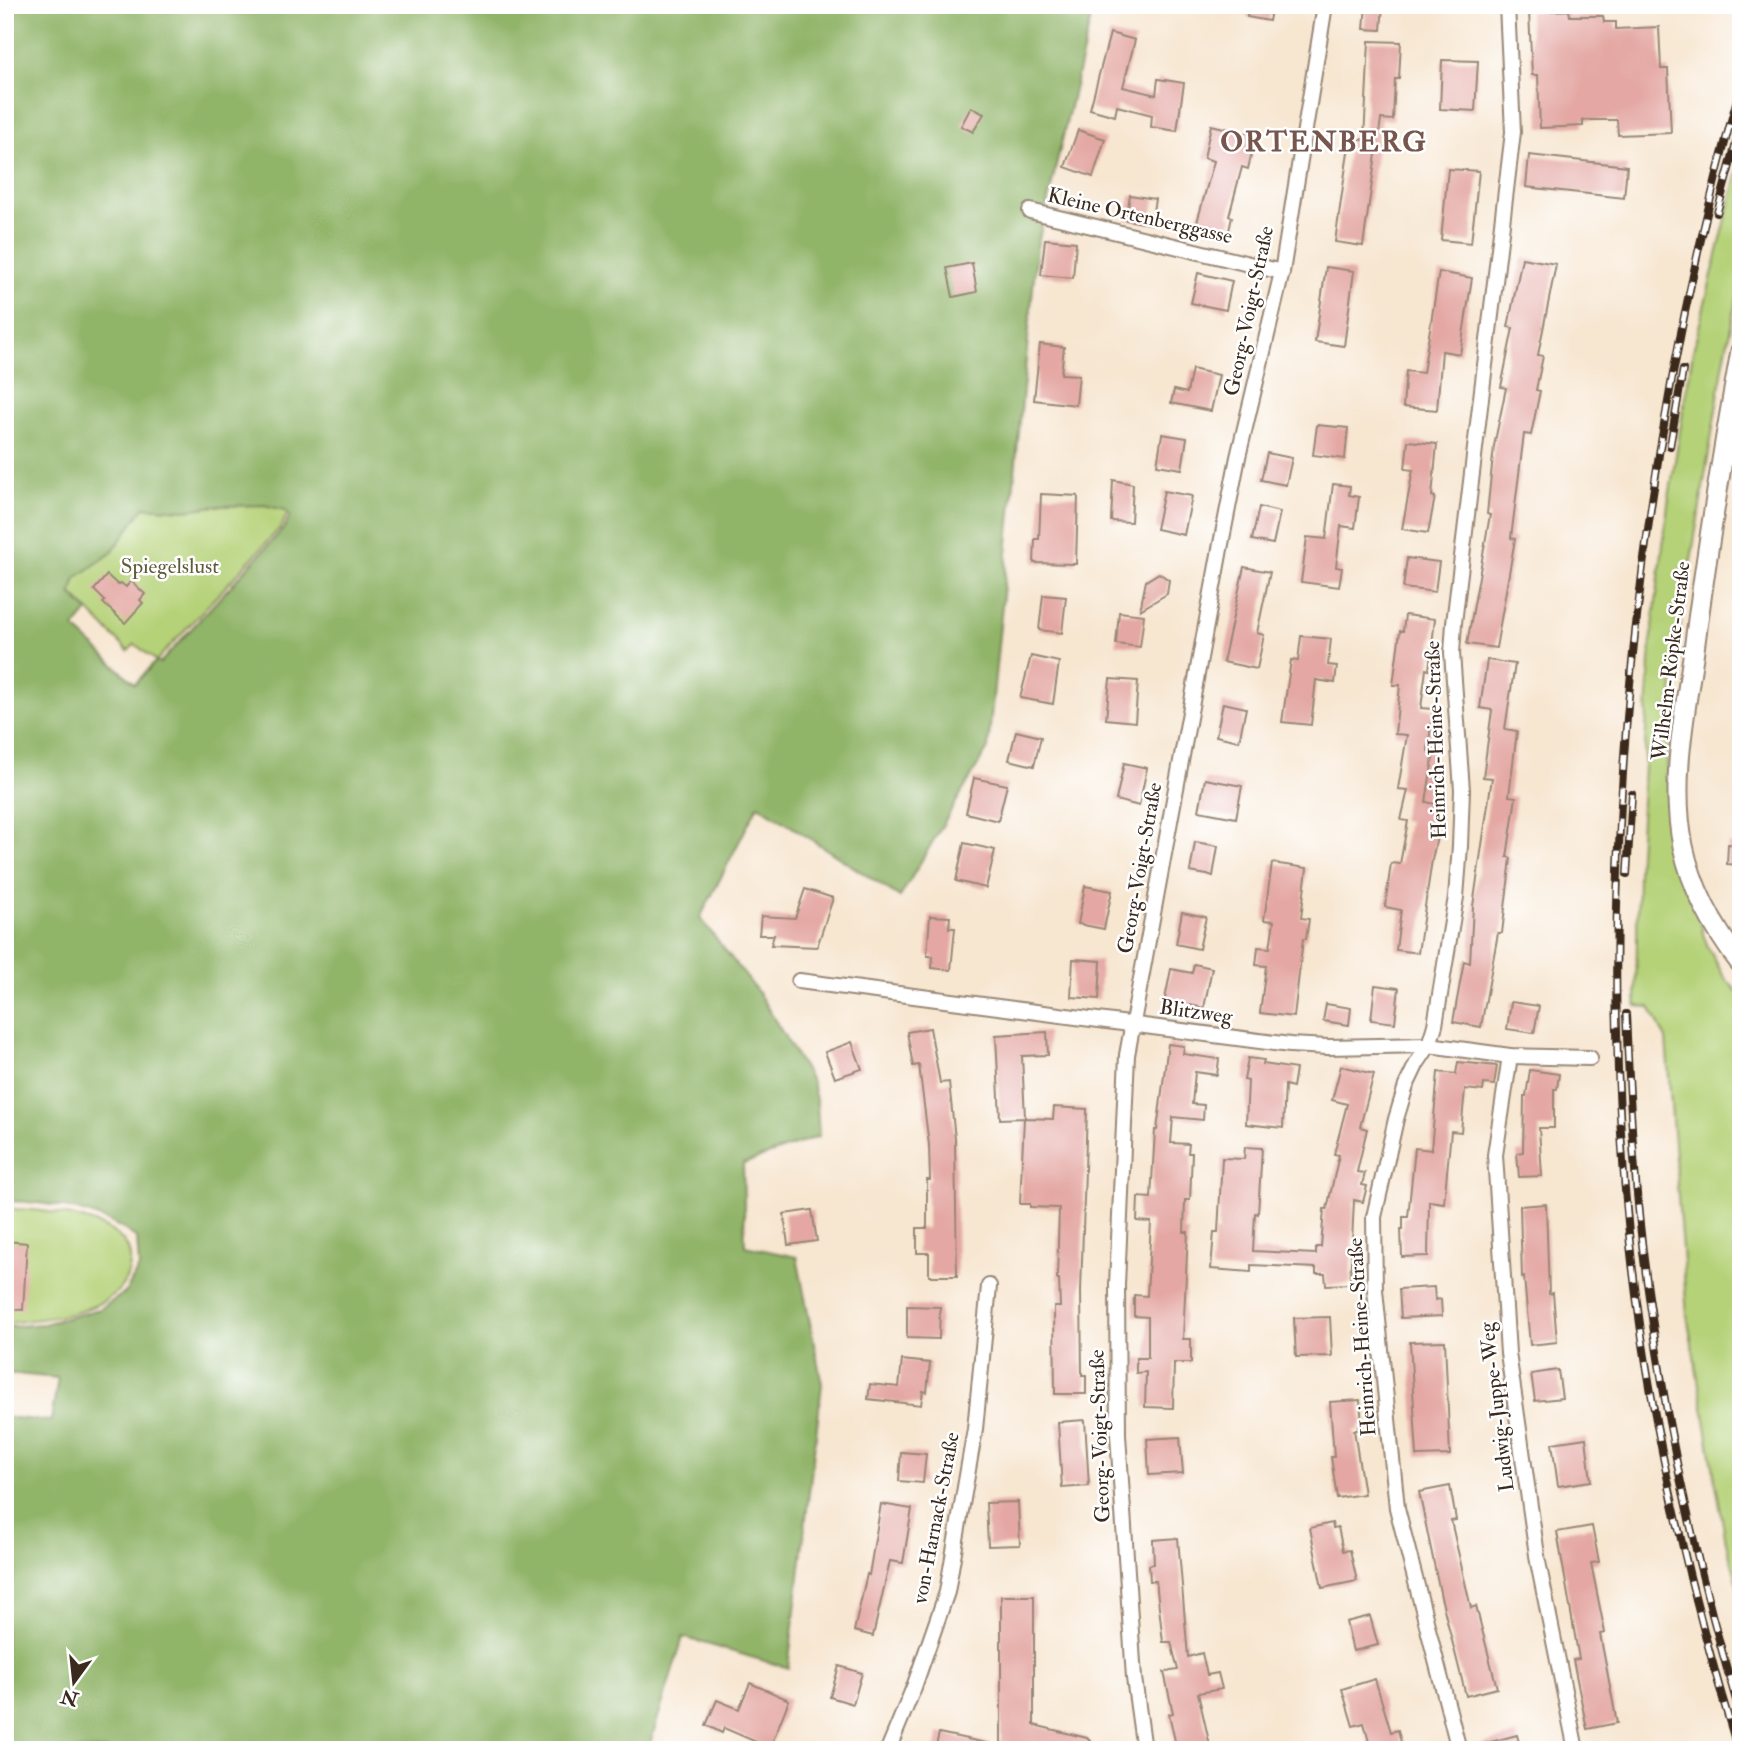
<svg xmlns="http://www.w3.org/2000/svg" width="1746" height="1755" viewBox="0 0 1746 1755" font-family="'IM FELL Double Pica',serif">
<rect width="100%" height="100%" fill="#fff"/>
<filter id="ink" filterUnits="userSpaceOnUse"><feTurbulence type="fractalNoise" baseFrequency=".0143" numOctaves="2"/><feDisplacementMap in="SourceGraphic" scale="14" xChannelSelector="R" yChannelSelector="G"/><feConvolveMatrix kernelMatrix="1 2 1 2 8 2 1 2 1" color-interpolation-filters="sRGB"/></filter>
<filter id="wash" filterUnits="userSpaceOnUse"><feTurbulence type="fractalNoise" baseFrequency=".00686" numOctaves="4" result="noise"/><feDisplacementMap in="SourceGraphic" scale="28" xChannelSelector="R" yChannelSelector="G"/><feGaussianBlur stdDeviation="1.57" result="paint"/><feColorMatrix in="noise" values="0 0 0 0 0 0 0 0 0 0 0 0 0 0 0 0 0 1.4 0 .05"/><feComposite in="paint" operator="in"/></filter>
<g filter="url(#wash)">
<rect width="100%" height="100%" fill="#f7e6d0"/>
<g fill="#b5d278" stroke="#787e4b" stroke-width="2">
<path d="M1741,159V278L1725,355L1676,651L1667,759L1671,862L1674,860L1701,921L1703,934L1709,949L1724,977L1741,996V1595L1726,1542L1687,1315L1666,1039L1650,1007L1636,1006L1638,872L1651,643L1668,504L1693,351Z"/>
<path d="M264,505L285,510L288,513L281,527L156,661L135,644L128,651L71,593L76,578L111,553L144,507L184,510L216,506Z"/>
<path d="M5,1209C38,1208 135,1218 130,1263C129,1276 123,1287 113,1295C84,1317 41,1319 5,1323Z"/>
</g>
<path fill="#90b468" stroke="#666f43" stroke-width="2" fill-rule="evenodd" d="M5,5H1094L1037,247L988,748L900,897L758,805L700,918L758,992L812,1082L817,1105L819,1136L743,1164L745,1246L797,1257L822,1384L788,1668L683,1637L648,1750H5V1417L51,1421L58,1378L5,1373V1327L44,1324L100,1309L126,1292L139,1267L137,1238C99,1210 52,1202 5,1201ZM264,505L285,510L290,516L284,528L160,663L156,661L135,684L74,628L88,611L71,594L76,578L111,553L144,507L184,510L216,506Z"/>
<g id="blocks">
<g fill="#e4a7a3">
<path d="M1248,5H1272L1269,21L1247,17Z"/>
<path d="M1366,5H1383L1381,30L1364,29Z"/>
<path d="M1569,10L1570,16H1603L1604,22H1616V29L1659,27L1661,69H1668L1671,133L1618,135L1617,120H1583V126L1540,128L1538,75H1532L1529,12Z"/>
<path d="M1110,33L1135,40L1123,87L1156,95L1158,79L1184,83L1177,131L1151,127L1152,115L1117,106L1115,116L1090,109Z"/>
<path d="M1369,41L1401,42L1399,79H1395L1393,120L1381,119L1363,246L1335,242L1350,138L1364,140Z"/>
<path d="M1442,60L1478,61L1475,111L1440,109Z"/>
<path d="M971,107L984,114L973,132L961,126Z"/>
<path d="M1211,125L1256,135L1248,169L1242,167L1229,216L1232,217L1228,235L1196,226L1214,161L1204,158Z"/>
<path d="M1078,130L1105,139L1093,177L1065,167Z"/>
<path d="M1529,155L1627,166L1624,198L1526,187Z"/>
<path d="M1448,169L1479,171L1471,243L1441,240Z"/>
<path d="M1130,195L1155,199L1151,224L1126,220Z"/>
<path d="M1045,239L1076,242L1073,278L1041,275Z"/>
<path d="M1522,258L1556,264L1538,355L1543,356L1536,390L1540,391L1531,435L1524,434L1511,538L1515,539L1496,648L1467,644L1490,515L1487,514L1494,446L1506,388L1501,387L1513,328L1508,327Z"/>
<path d="M972,263L977,292L953,297L947,268Z"/>
<path d="M1326,267L1354,271L1344,346L1315,342Z"/>
<path d="M1439,272L1472,278L1460,354L1442,351L1437,410L1403,407L1406,371L1423,373Z"/>
<path d="M1198,273L1232,281L1226,310L1191,303Z"/>
<path d="M1040,344L1064,347L1061,374L1079,375L1076,405L1034,400Z"/>
<path d="M1192,369L1219,375L1211,411L1171,403L1174,390L1187,393Z"/>
<path d="M1317,425L1348,428L1345,459L1313,455Z"/>
<path d="M1162,434L1187,438L1182,469L1157,465Z"/>
<path d="M1408,441L1437,444L1432,496L1435,497L1428,533L1402,529L1413,470L1405,469Z"/>
<path d="M1267,453L1292,458L1286,485L1261,480Z"/>
<path d="M1113,480L1133,484L1131,522L1111,521Z"/>
<path d="M1333,484L1350,486L1349,495L1359,497L1355,528L1341,526L1336,567L1342,568L1339,587L1301,582L1307,537L1326,539Z"/>
<path d="M1164,491L1192,496L1184,535L1156,529Z"/>
<path d="M1041,494L1078,496L1076,564L1034,563L1035,539H1039Z"/>
<path d="M1259,507L1280,512L1273,544L1252,540Z"/>
<path d="M1407,558L1439,562L1435,592L1403,588Z"/>
<path d="M1244,567L1270,572L1257,633L1264,635L1257,669L1223,662Z"/>
<path d="M1159,573L1169,580L1167,594L1140,610L1146,581Z"/>
<path d="M107,575L118,585L121,583L126,587L131,581L145,594L140,600L143,603L125,623L103,603L105,601L94,590Z"/>
<path d="M1043,595L1066,597L1062,633L1039,630Z"/>
<path d="M1119,612L1144,615L1140,647L1116,644Z"/>
<path d="M1405,615L1435,619L1429,670L1426,669L1421,708L1433,709L1428,751L1434,752L1426,802L1440,805L1433,837H1437L1432,860L1418,953L1396,950L1401,910L1385,907L1391,863L1400,864L1408,821L1401,820L1408,790L1398,789L1407,735L1395,734L1400,685H1393L1400,631H1403Z"/>
<path d="M1301,636L1331,639L1328,665L1337,666L1335,683L1316,680L1311,725L1282,722L1291,660L1298,661Z"/>
<path d="M1031,656L1059,662L1053,704L1020,698Z"/>
<path d="M1487,660L1515,664L1505,729L1517,731L1509,796L1516,797L1507,857L1511,858L1502,933H1498L1481,1027L1453,1022L1464,961L1470,963L1473,906L1492,778L1483,777L1492,710L1480,708Z"/>
<path d="M1110,679L1138,681L1135,722L1106,719Z"/>
<path d="M1223,703L1246,708L1239,741L1216,736Z"/>
<path d="M1016,731L1041,737L1034,766L1009,760Z"/>
<path d="M1124,763L1147,768L1139,806L1116,800Z"/>
<path d="M974,778L1007,785L998,821L966,813Z"/>
<path d="M1205,779L1242,786L1236,818L1199,811Z"/>
<path d="M1195,842L1218,846L1213,876L1190,872Z"/>
<path d="M964,843L995,850L986,888L956,881Z"/>
<path d="M1728,844L1741,845V865L1727,864Z"/>
<path d="M1272,863L1307,868L1301,918L1309,919L1306,939H1303L1294,1017L1260,1013L1266,966L1256,965L1258,947L1270,948L1274,921L1264,920Z"/>
<path d="M1085,886L1112,891L1104,929L1078,924Z"/>
<path d="M805,889L833,898L817,947L771,945L774,935H759L761,916L795,918Z"/>
<path d="M1182,912L1206,917L1199,949L1176,944Z"/>
<path d="M930,916L950,917L949,928H955L951,970L932,968L933,956H927Z"/>
<path d="M1073,959L1101,961L1099,999L1071,997Z"/>
<path d="M1194,964L1212,968L1204,1008L1189,1005L1188,1009L1164,1004L1171,969L1192,973Z"/>
<path d="M1375,985L1399,988L1395,1023L1371,1020Z"/>
<path d="M1511,1002L1539,1006L1534,1033L1507,1029Z"/>
<path d="M1326,1004L1351,1008L1349,1025L1323,1021Z"/>
<path d="M930,1028L940,1083L949,1082L955,1139L957,1276H929V1253H917V1228H927V1180H930L929,1145L919,1065L913,1066L907,1032Z"/>
<path d="M1047,1032L1048,1055L1022,1056L1025,1118L1053,1119L1054,1107L1087,1109L1081,1291L1082,1375H1086V1394H1055L1054,1307H1060L1059,1279H1057L1059,1208L1030,1207V1204H1020L1024,1118L1000,1119L996,1035Z"/>
<path d="M852,1042L862,1069L835,1078L825,1052Z"/>
<path d="M1168,1044L1184,1046L1183,1054L1219,1059L1217,1075L1195,1072L1192,1104L1204,1105L1203,1120L1173,1117L1171,1143L1189,1144L1188,1153H1192L1190,1200H1185L1184,1232H1188L1183,1339H1191V1363H1174L1173,1408L1145,1407L1146,1372L1136,1373V1358H1148V1317L1134,1316V1295L1147,1296L1151,1222L1137,1221L1138,1197L1151,1198L1155,1130H1157Z"/>
<path d="M1248,1058L1264,1060L1263,1064L1296,1069L1293,1087L1285,1085L1283,1128L1246,1124L1248,1081L1244,1080Z"/>
<path d="M1458,1062L1497,1066L1494,1085L1484,1084L1483,1091L1465,1089L1461,1132L1451,1131L1444,1203L1429,1201L1428,1256L1402,1257L1401,1229H1403V1217H1408L1415,1148L1431,1150L1438,1072L1456,1074Z"/>
<path d="M1341,1066L1374,1074L1360,1127L1367,1129L1357,1172L1365,1173L1362,1185L1367,1186L1363,1202L1354,1200L1350,1284L1326,1285L1325,1274H1316V1268L1251,1265V1272L1211,1269L1214,1232H1218L1222,1158L1244,1159L1245,1147L1262,1148L1258,1214L1255,1213L1253,1251L1316,1254V1247H1321L1324,1209H1327L1339,1155L1334,1154L1347,1104L1332,1100Z"/>
<path d="M1530,1070L1559,1074L1557,1089H1554V1128H1539L1542,1176L1519,1177L1517,1153L1523,1152L1524,1096H1526Z"/>
<path d="M1546,1204L1549,1294L1553,1293L1557,1342L1530,1345L1524,1277L1522,1278L1520,1206Z"/>
<path d="M812,1210L817,1241L788,1245L784,1214Z"/>
<path d="M5,1241L27,1243L23,1310L7,1309L9,1282L5,1281Z"/>
<path d="M1434,1287L1435,1300L1441,1299L1442,1316L1401,1318L1399,1289Z"/>
<path d="M907,1306L940,1307L939,1339L907,1338Z"/>
<path d="M1330,1317L1332,1356L1296,1357L1294,1318Z"/>
<path d="M1445,1341L1450,1455L1417,1456L1410,1342Z"/>
<path d="M902,1360L930,1363L927,1392L923,1391L921,1405L868,1399L870,1384L899,1387Z"/>
<path d="M1558,1370L1562,1398L1535,1401L1531,1374Z"/>
<path d="M1360,1400L1362,1425L1358,1426L1359,1430H1354L1364,1494L1337,1498L1331,1457H1334L1330,1402Z"/>
<path d="M1085,1420L1089,1486L1062,1488L1058,1422Z"/>
<path d="M1180,1437L1183,1473L1149,1475L1147,1439Z"/>
<path d="M1586,1438L1591,1481L1558,1486L1552,1443Z"/>
<path d="M901,1452L926,1454L923,1483L899,1481Z"/>
<path d="M1450,1486L1456,1520L1451,1521L1471,1608L1476,1606L1497,1688L1466,1696L1441,1597L1419,1492Z"/>
<path d="M1018,1502L1020,1545L988,1546L986,1503Z"/>
<path d="M881,1504L912,1509L903,1563L890,1561L873,1636L854,1631L867,1574L869,1575Z"/>
<path d="M1332,1523L1333,1528L1338,1527L1343,1551L1350,1550L1357,1581L1322,1588L1310,1528Z"/>
<path d="M1592,1526L1599,1562L1591,1563L1605,1633L1600,1634L1617,1723L1587,1729L1573,1660L1579,1659L1557,1532Z"/>
<path d="M1178,1538L1188,1657L1202,1653L1207,1675L1218,1673L1222,1689L1198,1693L1211,1750H1177L1169,1714L1173,1713L1164,1672L1178,1670L1171,1642H1163L1156,1581H1150L1149,1565L1154,1564L1153,1540Z"/>
<path d="M1001,1596H1034V1725L1087,1738L1098,1750H1001Z"/>
<path d="M1370,1616L1378,1645L1353,1651L1346,1622Z"/>
<path d="M839,1666L862,1673L853,1704L830,1697Z"/>
<path d="M1375,1679L1391,1732L1398,1730L1403,1750H1371L1364,1723L1353,1726L1342,1689Z"/>
<path d="M750,1683L789,1700L770,1748L724,1728L722,1733L706,1725L717,1700L739,1709Z"/>
<path d="M939,1733L991,1744V1750H935Z"/>
<path d="M1517,1735L1521,1750H1479V1745Z"/>
</g>
</g>
</g>
<g filter="url(#ink)">
<use href="#blocks" fill-opacity="0" stroke="#987" stroke-width="2"/>
<g fill="none" stroke-linecap="round" stroke-linejoin="round">
<defs>
<g id="street">
<path d="M1030,211L1282,272"/>
<path d="M799,981L1290,1045L1328,1047L1429,1045L1510,1056L1590,1058"/>
<path d="M1510,1056L1495,1155L1508,1353L1538,1562L1576,1750"/>
<path d="M888,1750L914,1687L947,1592L975,1429L989,1286"/>
<path d="M1144,1750L1134,1678L1118,1435L1117,1285L1127,1055L1220,549L1238,457L1282,272L1325,5"/>
<path d="M1459,1750L1397,1508L1375,1290L1374,1217L1396,1119L1406,1086L1417,1063L1429,1045L1435,1025L1456,897L1460,846L1462,790L1452,653L1454,623L1513,132L1507,5"/>
</g>
<path id="secondary" d="M1741,351C1723,450 1707,550 1694,650C1685,713 1670,782 1683,846C1692,889 1714,929 1741,964"/>
</defs>
<use href="#street" stroke="#987" stroke-width="18"/>
<use href="#secondary" stroke="#987" stroke-width="23"/>
<use href="#street" stroke="#fff" stroke-width="14"/>
<use href="#secondary" stroke="#fff" stroke-width="19"/>
<defs>
<g id="rail">
<path d="M1717,213L1741,125"/>
<path d="M1670,446L1683,370"/>
<path d="M1627,874L1632,794"/>
<path d="M1626,1014C1630,1107 1635,1199 1648,1290C1667,1434 1699,1578 1741,1717"/>
<path d="M1738,1750C1688,1586 1648,1415 1630,1244C1609,1041 1613,837 1635,634C1655,448 1689,265 1741,85"/>
</g>
</defs>
<use href="#rail" stroke="#3b2a1e" stroke-width="8"/>
<use href="#rail" stroke="#fff" stroke-width="5" stroke-dasharray="16" stroke-linecap="butt"/>
</g>
</g>
<g text-anchor="middle" dominant-baseline="central" stroke-width="5" stroke-linejoin="round" paint-order="stroke">
<g font-size="21" fill="#3b2a1e" stroke="#fff">
<text transform="translate(1140 216) rotate(13)">Kleine Ortenberggasse</text>
<text transform="translate(1249 311) rotate(-78)">Georg-Voigt-Straße</text>
<text transform="translate(1671 661) rotate(-83)">Wilhelm-Röpke-Straße</text>
<text transform="translate(1436 740) rotate(-92)">Heinrich-Heine-Straße</text>
<text transform="translate(1140 868) rotate(-80)">Georg-Voigt-Straße</text>
<text transform="translate(1196 1012) rotate(8)">Blitzweg</text>
<text transform="translate(1362 1337) rotate(-94)">Heinrich-Heine-Straße</text>
<text transform="translate(1497 1407) rotate(-97)">Ludwig-Juppe-Weg</text>
<text transform="translate(1100 1436) rotate(-92)">Georg-Voigt-Straße</text>
<text transform="translate(936 1518) rotate(-79)">von-Harnack-Straße</text>
</g>
<g font-size="21" fill="#605c39" stroke="#fff">
<text x="170" y="566">Spiegelslust</text>
</g>
<g font-size="28" font-weight="bold" letter-spacing="2" fill="#76564d" stroke="#fff">
<text x="1324" y="142">ORTENBERG</text>
</g>
</g>
<rect width="1746" height="1755" fill="none" stroke="#fff" stroke-width="28"/>
<g transform="translate(74 1682) rotate(195)" stroke="#ffffff" stroke-width="5" paint-order="stroke">
<path d="M0-5L12 26L0 18L-12 26Z" fill="#3b2a1e"/>
<text y="-10" font-size="19" font-weight="bold" text-anchor="middle" fill="#3b2a1e">N</text>
</g>
</svg>
